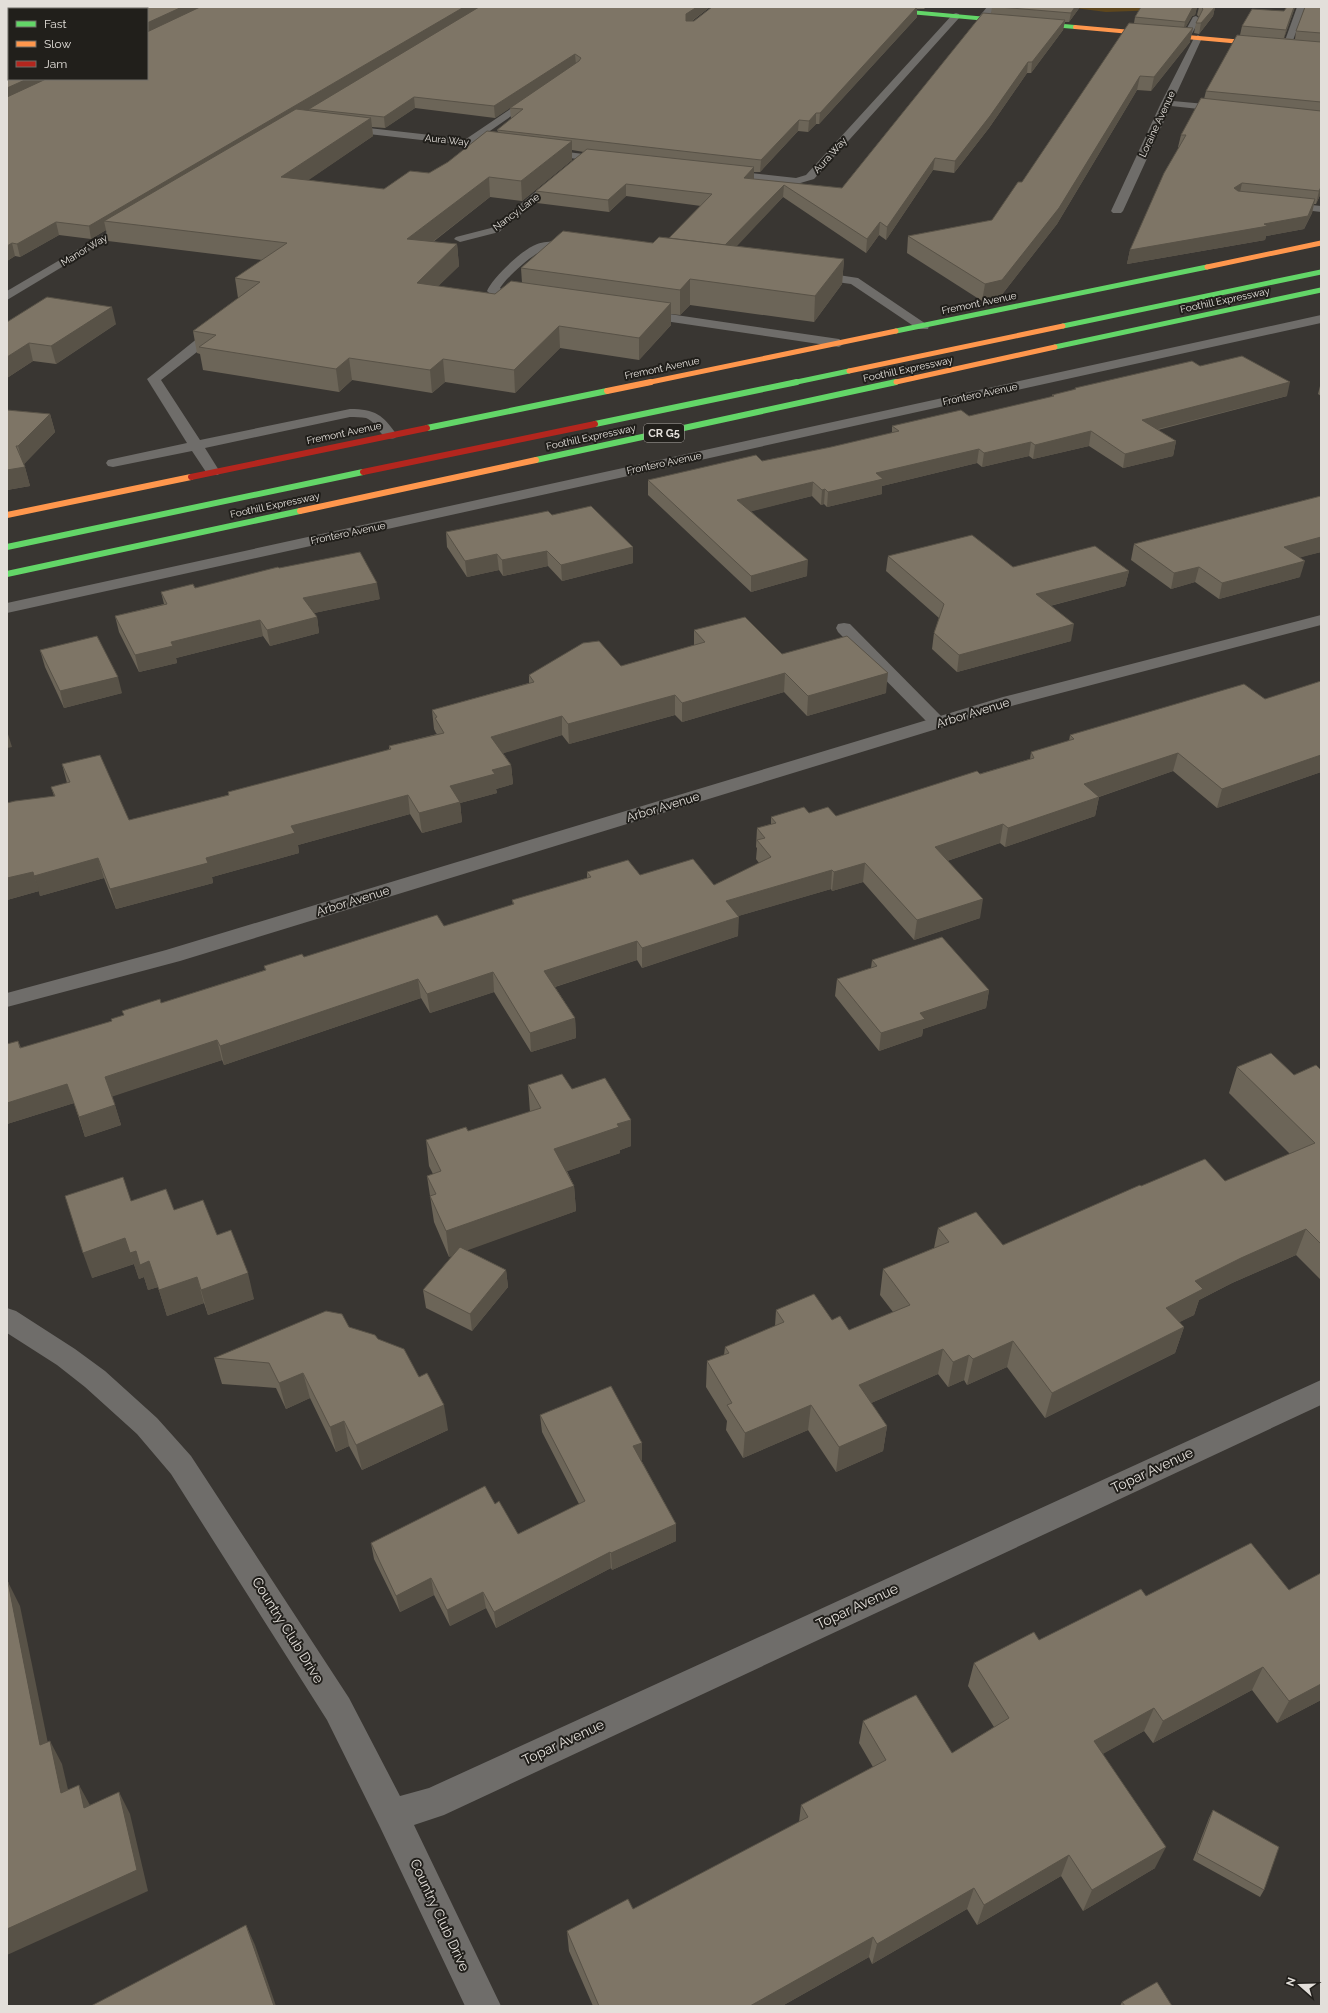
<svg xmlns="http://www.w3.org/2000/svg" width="1328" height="2013" viewBox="0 0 1328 2013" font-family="Raleway,sans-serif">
<rect width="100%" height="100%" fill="#393632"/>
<path fill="#5f471d" d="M1067,7H1193L1188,9L1106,12Z"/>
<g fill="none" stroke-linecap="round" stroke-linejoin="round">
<path fill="#2e757f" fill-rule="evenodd" d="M1113,7H1140L1138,8Z"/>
<g fill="#6f6d6a" fill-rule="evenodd">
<path d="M987,7H996L985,20H979L978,18Z"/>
<path d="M1297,7H1305L1291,46L1290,48H1284L1283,46Z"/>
<path d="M1196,16L1200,19L1190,37L1189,39H1183L1182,37L1193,17Z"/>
<path d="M554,241L577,243L583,246C578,252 556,247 547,249C535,251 507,277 500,288L505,292L531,296L533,299L531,302C522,304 493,299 487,291C492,278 522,250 535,245C541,242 547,242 554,241Z"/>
<path d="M812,271L858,278L929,326L928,329H918L851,284L808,278L806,275Z"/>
<path d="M642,310L839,339L845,343L839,347L638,317L636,314Z"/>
<path d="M219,324L224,325L225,328L224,331L161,380L200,440L350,409C375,409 383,415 397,435L395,438C380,442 379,423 366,418C361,417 355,417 350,417L205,448L220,472L218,475H208L192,451L113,467L108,466L106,463L108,460L187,443L147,379L214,325Z"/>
<path d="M844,623L850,624L944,719L947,723L944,727L938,728L932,727L838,632L836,628L838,624Z"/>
</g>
<g fill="#6f6d6a" fill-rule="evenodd">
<path d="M956,13L959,14V18L814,179L797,184L724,176L719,173L724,170L796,178L806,175L953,14Z"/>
<path d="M1198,35L1202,38L1173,101L1227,106L1232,109L1227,112L1171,106L1123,211L1121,213H1113L1111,211L1161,103L1194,38Z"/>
<path d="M534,93L539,96L537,98L477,140L505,144L506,146L505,148L501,149L342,131L337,128L342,125L466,139Z"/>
<path d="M543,149L608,157L613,160L608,163L539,154L538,152Z"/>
<path d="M559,175L563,176L564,178L563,180L499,232L460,242L454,239L456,237L491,228L555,176Z"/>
<path d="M1284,202L1321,206V212L1280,207L1278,205L1280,203Z"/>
<path d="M133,217L139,220L137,222L7,300V291Z"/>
<path d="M1321,315V323L7,613V603Z"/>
<path d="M1321,615V625L1015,705L180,961L7,1007V993L166,950L1003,697Z"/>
<path d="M7,1308L16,1311L75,1349L105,1371L157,1418L191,1456L349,1698L400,1796L429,1788L1321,1380V1405L444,1815L414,1825L501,2006H465L380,1827L327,1720L171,1474L137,1434L85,1387L57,1365L7,1333Z"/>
</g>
<path stroke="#63d668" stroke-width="4" d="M854,7L1075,27"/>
<g stroke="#63d668" stroke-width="5">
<path d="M1063,326L1321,272"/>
<path d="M896,331L1207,267"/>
<path d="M1055,347L1321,290"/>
<path d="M792,383L849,371"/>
<path d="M892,383L896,382"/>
</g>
<g stroke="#63d668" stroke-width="6">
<path d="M595,424L797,382"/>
<path d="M427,428L607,391"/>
<path d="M536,460L896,382"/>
<path d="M7,547L363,472"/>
<path d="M7,574L300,511"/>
</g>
<path stroke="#ff974d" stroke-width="4" d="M1075,27L1321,49"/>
<g stroke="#ff974d" stroke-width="5">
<path d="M1207,267L1321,243"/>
<path d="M849,371L1063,326"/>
<path d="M896,382L1055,347"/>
<path d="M646,383L896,331"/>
</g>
<g stroke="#ff974d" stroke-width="6">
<path d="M607,391L651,382"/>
<path d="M300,511L536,460"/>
<path d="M7,515L191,477"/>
</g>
<g stroke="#b3261e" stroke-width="6">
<path d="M363,472L595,424"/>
<path d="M191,477L427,428"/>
</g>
</g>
<g fill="#6c6558" fill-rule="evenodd">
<path d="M7,7H710L692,21H694L712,7H926L924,9H917V17L819,124H816L808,132L798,131L760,172H754V179L842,188L983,13H991L992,7H1080L1069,22H1065L1063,30L1031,73H1027L989,128L954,173L933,170L886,240L879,235L866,253L783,197L736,246L844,259L842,284L814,322L690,305L680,315L671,314V325L639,360L560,348L515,393L445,382L432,393L352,380L339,392L203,370L200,354L197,353L193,331L238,298L235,278L262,260L108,241L106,230L91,239L59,235L20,257L15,256L7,261ZM9,9H147V79H9ZM527,96L510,108L511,119L497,130L498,132L487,131L448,162L429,173L410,171L384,189L308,180L373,136L372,127L385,128L415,108L495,118ZM572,150L584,152L536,191L537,203L609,212L626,196L701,206L669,238L659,237L653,243L563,231L521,268L522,283L511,281L495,294L438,286L459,266L457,244L433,242L490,197L522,201L572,160Z"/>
<path d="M1141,7H1197L1195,15L1192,16L1185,28L1190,42L1151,91L1137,90L1057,224L1000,297L982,301L907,253L908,236L992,220L1022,182L1134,23L1135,17Z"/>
<path d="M1199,7H1215L1213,16L1199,34L1194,33L1196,23L1199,17L1197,15Z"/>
<path d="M1287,7H1295L1284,38L1295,39L1296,31L1321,7V193L1316,204H1314L1312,213L1304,229L1266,236L1265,240L1127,264L1130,250L1179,147H1178L1181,135L1204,99L1206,91L1240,35L1242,26L1284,11Z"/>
<path d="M7,322L116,324L56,364L33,361L7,378Z"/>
<path d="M1200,366L1287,396L1158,430L1176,441L1173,456L1123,468L1089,446L1033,459L1029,456L982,467L977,463L882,486V494L827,507L824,504L821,505L812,496L751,511L807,576L751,592L648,495V480L762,461L831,447L892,433V426L969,416L1052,397V395L1074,390L1075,388Z"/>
<path d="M1321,382V396L1318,394Z"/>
<path d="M7,410L50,414L55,432L24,464L30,486L7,490Z"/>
<path d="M1321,496V552L1300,557V577L1219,599L1195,582L1171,589L1131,560L1134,544Z"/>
<path d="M552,515L633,547V563L562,581L548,566L503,576L499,570L467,577L447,547L446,532Z"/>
<path d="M888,556L1013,567L1129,571L1125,586L1050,606L1071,641L957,672L932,649L934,633L939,618L886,571Z"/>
<path d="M279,568L380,599L314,613L317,617L319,633L270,646L263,636L176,658L177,663L139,672L119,632L115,616L164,604L161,592L195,588Z"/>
<path d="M694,630L782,654L886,693L807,716L784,692L682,722L675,715L569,744L562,735L503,753L511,765L513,784L496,789L497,793L460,803L462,822L422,833L410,814L298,845L299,853L212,877L213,883L116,909L104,878L40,896L39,891L7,900V803L54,796L51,787L67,783L62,764L129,820L228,795V792L389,750V746L437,734L436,733L434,729L432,710L529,683V675L621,666L694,645Z"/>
<path d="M40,650L122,693L64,708L45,667Z"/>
<path d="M1321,681V772L1217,808L1173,771L1099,797L1095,816L1005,847L1000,843L947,861L980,918L914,940L863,882L832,891L831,889L738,916V936L642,968L637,960L555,987L575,1018L576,1038L531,1052L494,992L430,1013L421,998L224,1065L222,1060L112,1096L121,1125L85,1137L74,1103L7,1124L18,1041L21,1048L112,1021L161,1003L265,970L264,966L444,926L513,905L512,900L587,878V872L640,875L714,885L759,863L756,859L757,848L756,847L757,828L771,824V817L809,813L836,816L1030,759L1031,752L1069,741L1070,735L1265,699Z"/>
<path d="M872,960L989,990L986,1008L923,1029L922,1036L879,1051L835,996L837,979L871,968Z"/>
<path d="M1237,1067L1294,1075L1321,1070V1280L1296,1255L1232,1283L1199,1300L1194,1315L1179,1322L1184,1327L1175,1353L1045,1418L1007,1367L967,1385L964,1380L948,1387L938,1374L871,1403L887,1426L883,1451L836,1472L808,1430L743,1458L726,1430L727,1421L706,1387L707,1361L724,1355L725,1347L775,1326L776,1310L832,1320L849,1330L893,1312L880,1295L883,1269L934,1248L938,1228L1003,1245L1141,1186L1225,1181L1290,1154L1229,1093Z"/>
<path d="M528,1085L572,1089L631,1120V1146L620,1150V1153L567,1171L574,1186L576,1211L466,1250L506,1270L508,1287L472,1331L426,1308L423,1290L453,1255L449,1257L434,1222L427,1176L433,1174L429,1166L426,1140L468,1131L530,1112Z"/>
<path d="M131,1201L174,1210L217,1235L254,1299L208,1315L204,1303L167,1316L158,1287L148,1290L144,1277L139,1279L134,1264L92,1278Z"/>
<path d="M349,1327L378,1339L448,1430L362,1470L349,1446L336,1452L310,1398L286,1409L276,1388L222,1384L214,1358Z"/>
<path d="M540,1415L642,1443V1460H641L676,1524V1541L612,1570L611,1568L496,1628L486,1608L450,1626L434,1595L400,1612L374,1559L371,1543L495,1504L518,1534L579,1504L542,1432Z"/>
<path d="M1321,1573V1700L1277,1723L1252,1690L1153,1743L1144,1731L1102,1754L1155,1868L1083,1911L1061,1876L977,1925L967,1909L872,1964L869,1957L782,2006H593L569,1951L567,1931L633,1909L799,1822L801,1805L873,1767L859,1743L863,1721L952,1753L994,1727L968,1686L974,1663L1039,1640L1146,1596L1289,1590Z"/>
<path d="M1213,1810L1264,1890L1260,1897L1193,1860L1209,1818Z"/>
<path d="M1122,2002L1172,2006H1120Z"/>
</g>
<g fill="#585247">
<path d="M182,7H205L147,34V23Z"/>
<path d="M464,7H482L309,109V110L119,222L104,221L106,230L91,239L89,226Z"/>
<path d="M697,7H710L686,25V14Z"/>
<path d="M917,7V17L819,124L820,113Z"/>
<path d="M1075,7H1080L1069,22L1071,13Z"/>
<path d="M1193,7H1197L1195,15L1192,16L1183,32L1185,22Z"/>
<path d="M1215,7L1213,16L1199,34L1201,23Z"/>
<path d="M1294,7H1295L1283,41L1286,30Z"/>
<path d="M1065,20L1063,30L1031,73L1032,62Z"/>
<path d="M1193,28L1190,42L1151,91L1154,77Z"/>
<path d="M575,54L576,65L495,118L494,106Z"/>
<path d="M1028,62L1027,73L989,128L954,173L955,161Z"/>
<path d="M1140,76L1137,90L1057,224L1000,297L982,301L985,284Z"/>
<path d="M27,79H52L7,100V88Z"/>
<path d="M414,97L415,108L385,128L384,117Z"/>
<path d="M816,113V124L808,132L809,121Z"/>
<path d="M371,118L373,136L284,197L281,177Z"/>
<path d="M799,120L798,131L760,172L761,160Z"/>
<path d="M572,141V160L522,201L521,181Z"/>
<path d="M935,158L933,170L886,240L887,227Z"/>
<path d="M754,167V179L744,178Z"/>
<path d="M489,177L490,197L409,260L407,239Z"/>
<path d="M1242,183L1239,197L1234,188Z"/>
<path d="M626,184V196L609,212L608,200Z"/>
<path d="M784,185L783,197L724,260V246Z"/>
<path d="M1321,187V193L1316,204L1319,191Z"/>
<path d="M1315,199L1312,213L1304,229L1266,236L1265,240L1127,264L1130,250L1264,224Z"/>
<path d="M56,222L59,235L20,257L17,244Z"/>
<path d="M880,222L879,235L866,253L867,239Z"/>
<path d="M12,243L15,256L7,261V246Z"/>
<path d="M457,244L459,266L419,305L417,283Z"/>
<path d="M844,259L842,284L814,322L815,296Z"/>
<path d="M690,279V305L680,315V290Z"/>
<path d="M671,303V325L639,360V338Z"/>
<path d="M112,307L116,324L56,364L51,346Z"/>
<path d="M559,326L560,348L515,393L514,370Z"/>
<path d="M29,343L33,361L7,378V357Z"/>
<path d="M349,358L352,380L339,392L336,369Z"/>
<path d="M443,359L445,382L432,393L430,370Z"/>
<path d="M1290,382L1287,396L1139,434L1142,420Z"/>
<path d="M50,414L55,432L23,465L18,446Z"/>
<path d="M1091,431L1089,446L1033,459L1035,445Z"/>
<path d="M1176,441L1173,456L1123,468L1125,454Z"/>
<path d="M1031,442L1029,456L982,467L984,453Z"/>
<path d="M979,449L977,463L882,486V494L827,507L828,492L876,473Z"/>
<path d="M25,467L30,486L7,490V470Z"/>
<path d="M813,482L812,496L737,515V500Z"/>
<path d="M825,489L824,504L821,505L822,490Z"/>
<path d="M1321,537V552L1280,563L1284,547Z"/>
<path d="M633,547V563L562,581L561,565Z"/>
<path d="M547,551L548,566L503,576L502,560Z"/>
<path d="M497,554L499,570L467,577L465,561Z"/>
<path d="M808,560L807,576L751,592V576Z"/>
<path d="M1305,561L1300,577L1219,599L1222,583Z"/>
<path d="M1199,567L1195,582L1171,589L1174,573Z"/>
<path d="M1129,571L1125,586L1034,610L1036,594Z"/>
<path d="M377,583L380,599L305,615L303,598Z"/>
<path d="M317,617L319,633L270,646L267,630Z"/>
<path d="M260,620L263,636L176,658L177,663L139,672L135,655L171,642Z"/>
<path d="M1074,624L1071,641L957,672L959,655Z"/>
<path d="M785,673L784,692L682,722V703Z"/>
<path d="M888,673L886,693L807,716L808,696Z"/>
<path d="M118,677L122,693L64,708L60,691Z"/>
<path d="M675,695V715L569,744L568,724Z"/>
<path d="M562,716V735L492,757L491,737Z"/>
<path d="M7,731L12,747L7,748Z"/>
<path d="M1178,753L1173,771L1081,803L1084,784Z"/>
<path d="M1321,755V772L1217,808L1222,789Z"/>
<path d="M511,765L513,784L496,789L497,793L460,803L462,822L422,833L419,813L450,786L492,770Z"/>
<path d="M408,795L410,814L298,845L299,853L212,877L213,883L116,909L110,889L206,858L291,826Z"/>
<path d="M1099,797L1095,816L1005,847L1008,828Z"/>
<path d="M1003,824L1000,843L932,866L935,847Z"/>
<path d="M98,858L104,878L40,896L34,876Z"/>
<path d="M865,863L863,882L832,891L834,872Z"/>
<path d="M832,870L831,889L725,920L726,901Z"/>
<path d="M33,872L39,891L7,900V878Z"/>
<path d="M983,899L980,918L914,940L917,920Z"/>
<path d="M739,917L738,936L642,968V948Z"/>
<path d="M637,941V960L545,990L544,971Z"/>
<path d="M493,972L494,992L430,1013L427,994Z"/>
<path d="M418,979L421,998L224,1065L220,1046Z"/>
<path d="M989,990L986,1008L923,1029L922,1036L879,1051L881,1033L920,1013Z"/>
<path d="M575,1018L576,1038L531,1052L530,1033Z"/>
<path d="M217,1040L222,1060L111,1097L105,1077Z"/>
<path d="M67,1084L74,1103L7,1124V1103Z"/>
<path d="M115,1105L121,1125L85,1137L79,1117Z"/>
<path d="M631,1120V1146L620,1150V1153L556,1175L554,1149L617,1124Z"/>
<path d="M574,1186L576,1211L449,1257L446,1231Z"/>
<path d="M1306,1229L1296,1255L1232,1283L1199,1300L1194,1315L1158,1333L1166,1308L1195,1281L1241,1258Z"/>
<path d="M125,1238L134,1264L92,1278L83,1253Z"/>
<path d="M136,1251L149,1261L158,1287L148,1290L144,1277L139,1279L130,1253Z"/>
<path d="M506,1270L508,1287L472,1331L470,1314Z"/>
<path d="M248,1273L254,1299L208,1315L201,1290Z"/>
<path d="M197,1277L204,1303L167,1316L159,1290Z"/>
<path d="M1184,1327L1175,1353L1045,1418L1052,1393Z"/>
<path d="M1013,1341L1007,1367L967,1385L973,1359Z"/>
<path d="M943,1349L938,1374L855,1410L859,1385Z"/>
<path d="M969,1355L964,1380L948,1387L953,1362Z"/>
<path d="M303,1373L310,1398L286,1409L279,1383Z"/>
<path d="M444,1405L448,1430L362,1470L356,1445Z"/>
<path d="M811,1405L808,1430L743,1458L745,1433Z"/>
<path d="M344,1421L349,1446L336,1452L330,1427Z"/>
<path d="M887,1426L883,1451L836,1472L839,1447Z"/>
<path d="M642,1443V1460L634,1463L633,1446Z"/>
<path d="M676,1524V1541L612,1570L611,1553Z"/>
<path d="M610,1552L611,1568L496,1628L494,1612Z"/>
<path d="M431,1578L434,1595L400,1612L396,1596Z"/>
<path d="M8,1582L20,1606L53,1768L40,1745Z"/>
<path d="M483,1592L486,1608L450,1626L447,1610Z"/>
<path d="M1263,1667L1252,1690L1153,1743L1163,1721Z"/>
<path d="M1321,1684V1700L1277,1723L1289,1701Z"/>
<path d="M1154,1708L1144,1731L1085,1764L1094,1741Z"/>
<path d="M50,1741L62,1764L74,1815L61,1793Z"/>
<path d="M79,1785L91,1807L84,1808Z"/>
<path d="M119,1792L130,1814L148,1891L7,1955V1929Z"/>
<path d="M1166,1847L1155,1868L1083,1911L1092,1890Z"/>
<path d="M1069,1855L1061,1876L977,1925L984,1905Z"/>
<path d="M974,1888L967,1909L872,1964L877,1944Z"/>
<path d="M246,1925L255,1945L276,2006H274Z"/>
<path d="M873,1937L869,1957L782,2006H750Z"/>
</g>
<g fill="#7e7566" stroke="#585247">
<path d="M7,7H182L147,23V9H9V79H27L7,88Z"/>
<path d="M200,7H464L89,226L56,222L17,244L12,243L7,246V97L46,79H147V32Z"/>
<path d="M479,7H697L686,14V21H694L712,7H917L820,113H816L809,121L799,120L761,160L497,130L523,109L510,108L579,61L581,58L575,54L494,106L414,97L384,117L309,109Z"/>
<path d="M999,7H1075L1071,13Z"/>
<path d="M1141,7H1193L1185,22L1135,17Z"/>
<path d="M1201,7H1215L1201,23H1196L1203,9Z"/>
<path d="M1287,7H1294L1286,30L1242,26L1252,9L1284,11Z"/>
<path d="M1305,7H1321V33L1296,31Z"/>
<path d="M983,13L1065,20L1032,62H1028L990,116L955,161L935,158L887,227L880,222L867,239L784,185L725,245L669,238L712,194L626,184L608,200L536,191L587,149L754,167L744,178L842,188Z"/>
<path d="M1129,23L1193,28L1154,77L1140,76L1059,208L1002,280L985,284L908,236L992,220L1018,182H1022Z"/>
<path d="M1237,35L1321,42V102L1206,91Z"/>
<path d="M1201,98L1321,111V187L1319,191L1242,183L1234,188L1238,191L1315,199L1308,216L1264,224L1268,226L1130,250L1164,173L1186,135H1181Z"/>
<path d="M296,109L371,118L281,177L384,189L410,171L429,173L448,162L487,131L572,141L521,181L489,177L407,239L457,244L417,283L495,294L511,281L671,303L639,338L559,326L514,370L443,359L430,370L349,358L336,369L199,347L216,335L193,331L260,282L235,278L287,243L104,221Z"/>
<path d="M563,231L653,243L659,237L844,259L815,296L690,279L680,290L521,268Z"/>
<path d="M47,297L112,307L51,346L29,343L7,357V322Z"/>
<path d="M1242,356L1290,382L1142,420L1176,441L1125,454L1091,431L1035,445L1031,442L984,453L979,449L876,473L883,479L828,492L825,489L822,490L813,482L737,500L808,560L751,576L648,480L756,455L762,461L831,447L899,431L892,426L961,410L969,416L1054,396L1052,395L1076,389L1075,388L1192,361L1200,366Z"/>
<path d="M7,410L50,414L18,446H16L25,467L7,470Z"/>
<path d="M1321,496V537L1284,547L1305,561L1222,583L1199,567L1174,573L1134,544Z"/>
<path d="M591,506L633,547L561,565L547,551L502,560L497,554L465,561L446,532L548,511L552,515Z"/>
<path d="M972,535L1013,567L1095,546L1129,571L1036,594L1074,624L959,655L934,633L944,604L888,556Z"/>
<path d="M360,552L377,583L303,598L317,617L267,630L260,620L171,642L173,646L135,655L115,616L167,604L161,592L193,584L195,588L278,567L279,568Z"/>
<path d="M745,617L782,654L847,636L888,673L808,696L785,673L682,703L675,695L568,724L562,716L491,737L511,765L492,770L495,774L450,786L460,802L419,813L408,795L291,826L295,833L206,858L208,863L110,889L98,858L34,876L33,872L7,878V803L15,801L55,796L51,787L70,782L62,764L100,755L129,820L229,795L228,792L391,749L389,746L444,733L435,718L437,717L432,710L534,682L529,675L583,643L599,641L621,666L705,642L694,630Z"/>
<path d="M97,636L118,677L60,691L40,650Z"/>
<path d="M1321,681V755L1222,789L1178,753L1084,784L1099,797L1008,828L1003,824L935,847L983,899L917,920L865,863L834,872L832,870L726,901L739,917L642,948L637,941L544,971L575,1018L530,1033L493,972L427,994L418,979L220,1046L217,1040L105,1077L115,1105L79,1117L67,1084L7,1103V1044L18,1041L20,1048L112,1021L111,1019L124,1015L122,1011L160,999L161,1003L266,970L264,966L302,954L304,957L437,915L444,926L514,904L512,900L591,877L587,872L628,860L640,875L693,859L714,885L771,857L757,840L765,838L757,828L776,823L771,817L804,807L809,813L828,807L836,816L977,771L980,774L1034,758L1031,752L1074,739L1070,735L1244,684L1265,699Z"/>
<path d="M942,937L989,990L920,1013L925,1019L881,1033L837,979L877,966L872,960Z"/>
<path d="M1271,1053L1294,1075L1316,1065L1321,1070V1244L1306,1229L1241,1258L1195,1281L1203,1289L1166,1308L1184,1327L1052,1393L1013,1341L973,1359L969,1355L953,1362L943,1349L859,1385L887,1426L839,1447L811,1405L745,1433L727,1405L732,1403L707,1361L729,1353L725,1347L784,1322L776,1310L814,1294L832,1320L840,1316L849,1330L910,1305L883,1269L949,1242L938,1228L976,1212L1003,1245L1140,1185L1141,1186L1205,1159L1225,1181L1315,1143L1237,1067Z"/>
<path d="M562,1074L572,1089L605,1078L631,1120L617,1124L619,1127L554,1149L574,1186L446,1231L430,1196L436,1194L427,1176L441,1171L426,1140L466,1127L468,1131L541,1108L528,1085Z"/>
<path d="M123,1177L131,1201L166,1189L174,1210L203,1200L217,1235L231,1230L248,1273L201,1290L197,1277L159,1290L149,1261L140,1265L136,1251L130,1253L125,1238L83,1253L65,1196Z"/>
<path d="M460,1247L506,1270L470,1314L423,1290Z"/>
<path d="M326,1311L342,1314L349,1327L375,1335L378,1339L404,1349L419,1377L427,1373L444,1405L356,1445L344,1421L330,1427L303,1373L279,1383L269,1363L214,1358Z"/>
<path d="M611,1386L642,1443L633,1446L676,1524L611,1553L610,1552L494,1612L483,1592L447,1610L431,1578L396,1596L371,1543L485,1486L495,1504L499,1501L518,1534L585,1501L540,1415Z"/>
<path d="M1251,1543L1289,1590L1321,1573V1684L1289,1701L1263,1667L1163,1721L1154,1708L1094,1741L1166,1847L1092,1890L1069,1855L984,1905L974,1888L877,1944L873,1937L750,2006H599L567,1931L628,1899L633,1909L808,1817L801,1805L886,1760L863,1721L916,1695L952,1753L1009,1718L974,1663L1034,1632L1039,1640L1141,1589L1146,1596Z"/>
<path d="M7,1582H8L40,1745L50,1741L61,1793L79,1785L84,1808L119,1792L137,1870L7,1929Z"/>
<path d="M1213,1810L1279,1847L1264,1890L1197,1853Z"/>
<path d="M246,1925L274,2006H91Z"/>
<path d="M1157,1982L1172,2006H1125L1122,2002Z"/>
</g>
<g text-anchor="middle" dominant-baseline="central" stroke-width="4" stroke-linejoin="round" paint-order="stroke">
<g font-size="10" fill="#e3dfda" stroke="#211f1b">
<text transform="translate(1157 124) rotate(-65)">Loraine Avenue</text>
<text transform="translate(447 140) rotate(6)">Aura Way</text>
<text transform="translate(830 155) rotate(-48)">Aura Way</text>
<text transform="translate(516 212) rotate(-37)">Nancy Lane</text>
<text transform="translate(84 250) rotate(-31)">Manor Way</text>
<text transform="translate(1225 300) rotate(-12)">Foothill Expressway</text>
<text transform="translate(979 303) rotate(-12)">Fremont Avenue</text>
<text transform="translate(662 368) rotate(-12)">Fremont Avenue</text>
<text transform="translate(908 369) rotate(-12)">Foothill Expressway</text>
<text transform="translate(980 394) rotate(-12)">Frontero Avenue</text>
<text transform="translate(344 433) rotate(-12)">Fremont Avenue</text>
<text transform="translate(591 437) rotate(-12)">Foothill Expressway</text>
<text transform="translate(664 463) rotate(-12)">Frontero Avenue</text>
<text transform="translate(275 505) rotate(-12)">Foothill Expressway</text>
<text transform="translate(348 533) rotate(-12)">Frontero Avenue</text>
</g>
<rect fill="#211f1b" stroke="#a9a5a1" stroke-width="1" x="644" y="424" width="40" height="18" rx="3"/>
<g font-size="11" font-weight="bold" fill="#e3dfda">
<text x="664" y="433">CR G5</text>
</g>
<g font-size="12" fill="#e3dfda" stroke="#211f1b">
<text transform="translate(973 713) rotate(-17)">Arbor Avenue</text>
<text transform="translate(663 807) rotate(-17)">Arbor Avenue</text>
<text transform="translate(353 901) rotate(-17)">Arbor Avenue</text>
</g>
<g font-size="14" fill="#e3dfda" stroke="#211f1b">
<text transform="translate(1152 1470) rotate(-25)">Topar Avenue</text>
<text transform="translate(857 1606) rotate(-25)">Topar Avenue</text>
<text transform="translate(288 1630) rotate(58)">Country Club Drive</text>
<text transform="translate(563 1742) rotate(-25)">Topar Avenue</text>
<text transform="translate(440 1915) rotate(65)">Country Club Drive</text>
</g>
</g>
<rect width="1328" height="2013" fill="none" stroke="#e3dfda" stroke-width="16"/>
<rect x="8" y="8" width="140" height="72" fill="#211f1b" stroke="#6f6c67"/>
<rect x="16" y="21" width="20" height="6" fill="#63d668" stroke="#6f6c67"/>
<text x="44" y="28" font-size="12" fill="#e3dfda">Fast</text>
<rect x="16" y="41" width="20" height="6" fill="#ff974d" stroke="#6f6c67"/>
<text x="44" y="48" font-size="12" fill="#e3dfda">Slow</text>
<rect x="16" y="61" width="20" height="6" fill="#b3261e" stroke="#6f6c67"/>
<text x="44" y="68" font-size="12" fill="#e3dfda">Jam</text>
<g transform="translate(1300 1985) rotate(290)" stroke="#211f1b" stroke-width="3" paint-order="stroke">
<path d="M0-3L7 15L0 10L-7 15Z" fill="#e3dfda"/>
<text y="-6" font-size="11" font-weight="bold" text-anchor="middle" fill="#e3dfda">N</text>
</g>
</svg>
